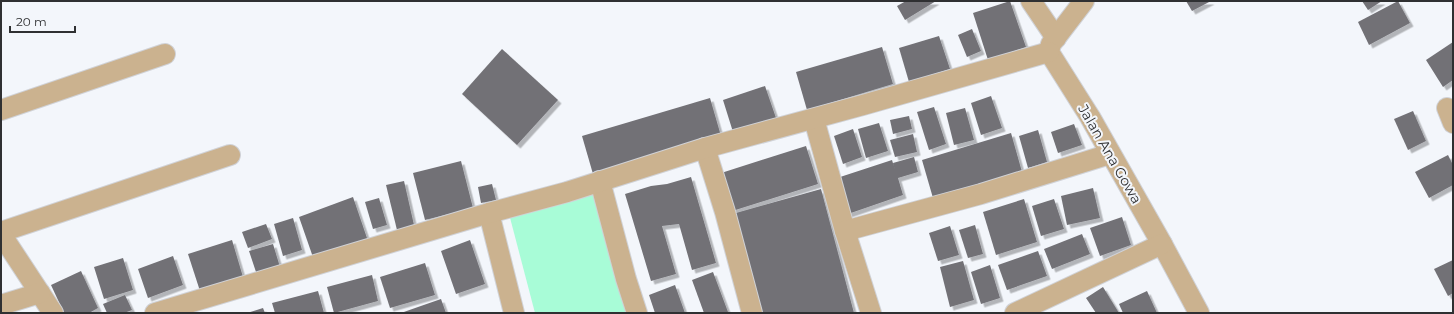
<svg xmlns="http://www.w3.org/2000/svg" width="1454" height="314" viewBox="0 0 1454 314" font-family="Montserrat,sans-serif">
<defs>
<filter id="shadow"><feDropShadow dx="3.5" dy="3.5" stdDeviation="0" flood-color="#0004"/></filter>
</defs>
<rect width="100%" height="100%" fill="#f3f6fb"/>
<path fill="#a8fcd7" d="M602,185L639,313H535L508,210Z"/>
<g fill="#727176" filter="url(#shadow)">
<path d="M906,1H936L905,20L897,6Z"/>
<path d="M1010,1L1026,47L988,60L973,13Z"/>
<path d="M1186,1H1211L1192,11Z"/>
<path d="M1362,1H1382L1368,10Z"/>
<path d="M1398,1L1410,23L1369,45L1358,22Z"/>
<path d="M972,29L981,51L967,57L958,35Z"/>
<path d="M939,36L950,69L909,82L899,48Z"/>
<path d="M1453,42V80L1443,87L1426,60Z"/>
<path d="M882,47L893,84L807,110L796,72Z"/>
<path d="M502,49L558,100L517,145L462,94Z"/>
<path d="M765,86L776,118L733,132L723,100Z"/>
<path d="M991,96L1002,128L981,135L971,103Z"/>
<path d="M710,98L721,136L593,174L582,136Z"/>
<path d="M934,107L946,144L929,150L917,112Z"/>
<path d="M965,108L974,140L954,145L946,113Z"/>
<path d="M1413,111L1426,141L1408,150L1394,119Z"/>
<path d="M909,116L912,129L893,134L890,120Z"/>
<path d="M879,123L888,151L866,158L858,129Z"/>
<path d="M1074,124L1082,145L1058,153L1051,132Z"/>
<path d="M853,129L862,157L843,164L834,136Z"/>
<path d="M1038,130L1047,162L1028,168L1019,136Z"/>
<path d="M1011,133L1024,179L935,205L922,160Z"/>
<path d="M913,134L917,152L895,157L890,140Z"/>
<path d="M806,146L818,184L729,212L718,174Z"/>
<path d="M1448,155L1453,165V185L1429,198L1415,172Z"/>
<path d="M914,157L918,172L898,178L903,195L845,215L834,179L892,160L895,170L893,163Z"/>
<path d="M461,161L473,208L425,220L413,173Z"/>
<path d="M691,177L716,263L692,270L679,224L662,226L676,274L651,281L625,194L651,186L667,184Z"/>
<path d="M404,181L414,225L397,230L386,185Z"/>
<path d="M492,184L496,200L481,203L478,187Z"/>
<path d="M1093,188L1100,218L1067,225L1061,196Z"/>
<path d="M821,189L854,313H756L729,215Z"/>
<path d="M353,197L369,244L315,263L299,217Z"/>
<path d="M379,198L387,225L373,229L365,202Z"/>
<path d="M1024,199L1037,242L996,255L983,212Z"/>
<path d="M1054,199L1064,229L1041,236L1032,206Z"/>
<path d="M1122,217L1131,245L1100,256L1090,228Z"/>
<path d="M293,218L302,250L283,256L274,224Z"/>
<path d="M266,224L272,239L248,248L242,232Z"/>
<path d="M975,225L983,254L968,258L959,230Z"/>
<path d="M950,226L959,255L938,261L929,233Z"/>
<path d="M1082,234L1090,254L1052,269L1044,249Z"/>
<path d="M232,240L243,277L200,291L188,254Z"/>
<path d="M470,240L485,284L456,294L441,251Z"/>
<path d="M273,244L280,267L257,275L249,251Z"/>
<path d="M1038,251L1047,276L1007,290L998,265Z"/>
<path d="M173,256L183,285L148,298L138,269Z"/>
<path d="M123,258L133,290L104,299L94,267Z"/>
<path d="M1453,260V293L1448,296L1434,269Z"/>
<path d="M963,261L974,300L950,307L940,267Z"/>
<path d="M425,263L435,295L390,308L380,277Z"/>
<path d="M990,265L1000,298L981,304L971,272Z"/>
<path d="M81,271L98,308L89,313H64L51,285Z"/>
<path d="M713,272L728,312L724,313H704L692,280Z"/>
<path d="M372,275L378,301L334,313L327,287Z"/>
<path d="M675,285L685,313H655L649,295Z"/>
<path d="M1103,287L1119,313H1096L1086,298Z"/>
<path d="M318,291L324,313H275L272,303Z"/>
<path d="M1147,291L1157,313H1123L1119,304Z"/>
<path d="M125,295L132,310L124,313H107L103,304Z"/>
<path d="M441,299L446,313H401L418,307Z"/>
<path d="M263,308L265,313H247Z"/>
</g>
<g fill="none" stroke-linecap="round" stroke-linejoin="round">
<defs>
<g id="street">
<path d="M1031,1L1056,38"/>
<path d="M1084,1L1051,44L1049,52L1090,117L1162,244L1199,313"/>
<path d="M1447,108L1453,123"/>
<path d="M1,110L165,54"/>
<path d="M814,119L845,231L871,313"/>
<path d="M705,148L725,212L752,313"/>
<path d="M600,181L626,279L637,313"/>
<path d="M489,213L514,313"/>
<path d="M845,231L981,194L1110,154"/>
<path d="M1,232L230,155"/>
<path d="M1,234L53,313"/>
<path d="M1,305L40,293"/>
<path d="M155,313L489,213L567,192L705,148L863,105L1049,52"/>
<path d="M1015,313L1162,244"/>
</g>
</defs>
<use href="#street" stroke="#d0d2d7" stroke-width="22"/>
<use href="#street" stroke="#cbb28f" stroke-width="20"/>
</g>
<g text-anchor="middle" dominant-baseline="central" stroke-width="4" stroke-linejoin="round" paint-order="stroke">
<g font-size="14" fill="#2f3032" stroke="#f3f6fb">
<text transform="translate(1110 154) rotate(60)">Jalan Ana Gowa</text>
</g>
</g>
<rect width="1454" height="314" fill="none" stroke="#2f3032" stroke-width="4"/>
<path d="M10 26v6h65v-6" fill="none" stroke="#2f3032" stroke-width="2"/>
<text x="16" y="26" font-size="12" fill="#2f3032" stroke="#f3f6fb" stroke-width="3" paint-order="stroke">20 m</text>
</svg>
